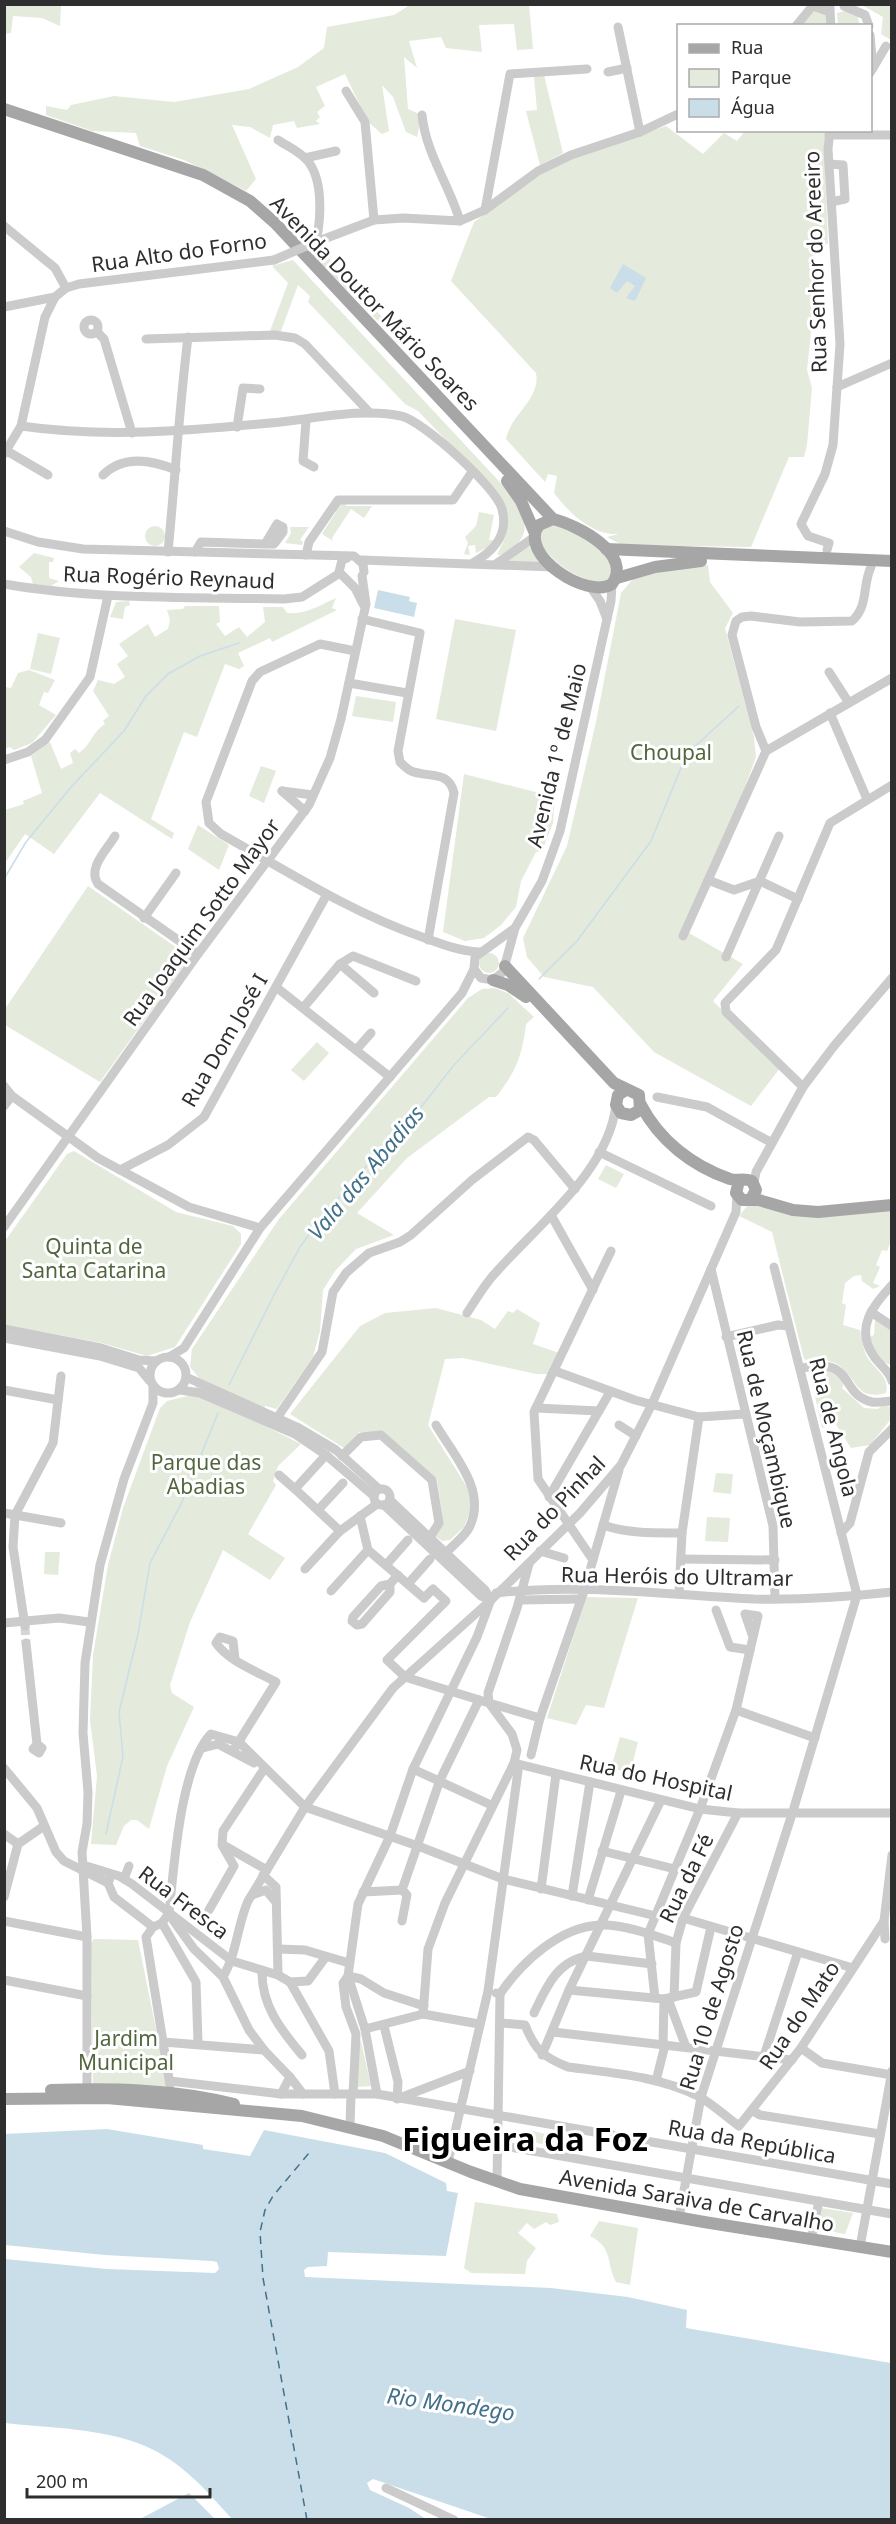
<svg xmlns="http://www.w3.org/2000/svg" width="896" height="2524" viewBox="0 0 896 2524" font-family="'Noto Sans',sans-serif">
<rect width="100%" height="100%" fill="#fff"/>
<g fill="#e4eadc">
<path d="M4,5H61L60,26L42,18L13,16L11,33L5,34Z"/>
<path d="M410,5H529L533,49L517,50L514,24L479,25L482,52L446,48L441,37L409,41L417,68L404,57L408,109L422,115L417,137L406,132L393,97L382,85L389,131L382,134L368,122L345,74L316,87L325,106L317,112L320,117L316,121L320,124L297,128L294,121L273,125L270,138L250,127L232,125L256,179L246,191L184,160L140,146L136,133L92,131L46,115V106L67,110L71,105L114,96L174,102L249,89L298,67L324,48L327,27L394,15Z"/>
<path d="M862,5H891V40L881,34L883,17Z"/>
<path d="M814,9L828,15V25L799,26Z"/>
<path d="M845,11L857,15L860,25H838L837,13Z"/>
<path d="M544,75L563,153L540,165L526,111L537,110L534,77Z"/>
<path d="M666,126L703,154L724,133L737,141L745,131H826L824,144L828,243L809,259L818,319L811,332L807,370L812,388L807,445L804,457H789L751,547L622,545L607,537L619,534C593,536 569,513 554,493L557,476L548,474L545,482L506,439C511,414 541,399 536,373L451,281L474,222L545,171L572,158Z"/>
<path d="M321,250L383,318L392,335L312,255Z"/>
<path d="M293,260L509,492C522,510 534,530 514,547C509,552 503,555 497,555C508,533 513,519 500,496L418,411L405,404L308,302L310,296L298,285L281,331H270L288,283L272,266Z"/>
<path d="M344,501L346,506H372L364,518L351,509L332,538L333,541L322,534L336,512L333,511L340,502Z"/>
<path d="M479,512L494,515L489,540H493L488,547L476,553L475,545L468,546L470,555L464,554L468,543L465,537L476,526Z"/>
<path d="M553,524C575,533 602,543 613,566L610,578L602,584C574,577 557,566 540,544L542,529Z"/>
<circle cx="155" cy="536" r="10"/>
<path d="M290,527H309L300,540L303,542L302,545L285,543L291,533Z"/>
<path d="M528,545L543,564L506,561Z"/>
<path d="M34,553L54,558L53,562H49V578L59,581L51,586L33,584L31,577L19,567Z"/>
<path d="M708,565L710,582L733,613L725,628L754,737L756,757L739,803L682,929L743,964L713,1001L780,1068L751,1106L654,1052L593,987L544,977L527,957L523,938L567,846L596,722L621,593L633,579L663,570Z"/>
<path d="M336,598L332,608L337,610L272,642L270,638L238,653L244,666L239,669L225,664L197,737L184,732L151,819L174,833L172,839L100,793L54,854L25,834L5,863V810L24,804L23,801L42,793L31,756L50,742L61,769L73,763L70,753L75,749L79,753C91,745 92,732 105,724L103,721L109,716L93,691L98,680L114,684L125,677L117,664L128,656L119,644L148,624L155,637L168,629L170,620L167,610L183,609L185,606H219L220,622L216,624L225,636L239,627L247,637L265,622L263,607H283L287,613C306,615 320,605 336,598Z"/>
<path d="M129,601L130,605L125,607L123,619L110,617L116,602Z"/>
<path d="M455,619L516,630L496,731L436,719Z"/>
<path d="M38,633L60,638L51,674L30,669Z"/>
<path d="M29,670L55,680L48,693L44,692L39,705L56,715L32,743L14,750L10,747L5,749V687L11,688L18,673Z"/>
<path d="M356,696L396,702L393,722L352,716Z"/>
<path d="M261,766L276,771L264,803L249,796Z"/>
<path d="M464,774L555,797L553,823L542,851L536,852L521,881L516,907L501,925L484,938L465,941L443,932Z"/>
<path d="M198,825L229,845L219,870L188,849Z"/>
<path d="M88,886L190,957L100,1082L5,1025V1009Z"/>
<circle cx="489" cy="963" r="10"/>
<path d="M495,988L508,993L534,1017L526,1024C522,1057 516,1071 496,1097H489L407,1158L357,1213L394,1235L356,1249L335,1271L323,1290L320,1331L313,1357L277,1409L265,1406L257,1422L301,1444L278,1466L273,1481L276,1485L248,1534L285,1558L270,1580L223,1550L190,1622L170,1685L172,1693L194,1707L167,1766L149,1829L137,1820H131L124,1826L116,1845L91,1844L97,1776L90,1720L93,1655L108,1565L123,1508L160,1408L167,1401L192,1395L199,1378L190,1367L192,1349L279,1219L468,998L482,989Z"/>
<path d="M317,1042L329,1053L304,1081L291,1070Z"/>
<path d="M74,1151L176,1212L233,1226L241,1234V1244L175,1347L147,1356L102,1343L5,1325V1241L67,1154Z"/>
<path d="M606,1165L624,1174L616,1188L598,1179Z"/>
<path d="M748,1205L891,1209V1241L887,1251L882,1250L876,1265L880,1267L873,1283L880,1286L873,1289L862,1281L861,1275L854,1276L845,1283L842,1303L846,1305L843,1325L860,1330C861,1338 863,1347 866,1355C874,1370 890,1375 886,1393C855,1402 857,1376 837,1364C826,1358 814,1365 804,1359L772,1232L739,1216Z"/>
<path d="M436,1308L481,1320L495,1329L508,1311L513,1313L517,1309L540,1323L533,1344L559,1353L551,1374H536L463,1358L445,1359L428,1425L467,1487L472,1507L464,1527L450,1540L442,1541L435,1536L443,1520L437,1479L384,1433L359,1432L344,1448L290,1414L360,1326L385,1313Z"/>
<path d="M875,1320L891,1329V1365C879,1362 873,1349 870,1337L874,1335Z"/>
<path d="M826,1369L838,1376L844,1383L842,1388L864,1408L878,1409L882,1405L890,1407L891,1419L870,1445L851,1448L828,1412L825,1414L828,1426L822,1428L811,1378V1373Z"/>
<path d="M716,1473L733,1474L731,1494L713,1492Z"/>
<path d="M707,1517L730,1518L728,1542L705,1541Z"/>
<path d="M45,1552H60L58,1575L44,1574Z"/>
<path d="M586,1597L638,1598L604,1708L586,1705L576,1725L547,1718Z"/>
<path d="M620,1737L638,1742L630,1773L611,1768Z"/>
<path d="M94,1939L138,1940L167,2084L164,2090L93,2086L91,1943Z"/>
<path d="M359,2041H361L371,2086L357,2087Z"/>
<path d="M533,2131L545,2134L549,2141L541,2144L527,2140L526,2133Z"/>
<path d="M475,2202L557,2214L559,2222L550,2225L546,2222L534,2229L527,2223L518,2233L536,2248L527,2261L525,2274L471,2273L464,2268Z"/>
<path d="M822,2208L853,2213L845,2234L819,2229Z"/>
<path d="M599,2221L638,2228L630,2285L616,2282C606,2264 614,2248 590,2236Z"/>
</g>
<g fill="#cadee9">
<path d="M623,264L646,278L635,301L626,298L635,286L627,281L617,293L610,288Z"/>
<path d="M378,590L410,597L409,601L417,603L414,617L374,608Z"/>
<path d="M107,2129L203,2145V2149L250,2156L264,2130L385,2153L446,2183L447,2191L458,2193L446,2256L328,2252L327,2266L308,2267L304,2270L305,2277L551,2288L628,2297L687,2310L686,2328L891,2363V2519H491L373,2479L367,2483L370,2490L409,2508L426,2519H232C207,2491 181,2461 145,2446C102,2428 50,2428 5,2423V2259L107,2269L215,2273L219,2269L217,2262L212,2261L105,2255L5,2245L4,2134Z"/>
<path d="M189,2493L215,2519H140Z"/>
</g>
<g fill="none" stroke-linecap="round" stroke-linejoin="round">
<g stroke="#cadee9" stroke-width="1.5">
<path d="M4,879L26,842L72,786L124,731L146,696L168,674L200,656L239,643"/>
<path d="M539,979L577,941L651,841L683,763L691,750L739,706"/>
<path d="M229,1385L275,1293L300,1247L319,1221L376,1155L403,1130L454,1065L508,1008"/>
<path d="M106,1834L123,1756L119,1712L138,1634L150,1563L181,1504L218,1413"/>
</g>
<path stroke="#42718a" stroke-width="1.5" stroke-dasharray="8 6" stroke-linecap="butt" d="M307,2520L263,2278L260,2232L265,2210L273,2196L309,2153"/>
<path stroke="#d5d5d5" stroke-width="9" stroke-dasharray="9 4.5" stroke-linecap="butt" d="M25,1626L26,1643"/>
<g stroke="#cbcbcb" stroke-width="9">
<path d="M813,6L830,12V4"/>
<path d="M844,6L865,15L869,26"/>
<path d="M830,12L831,26"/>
<path d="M796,26L814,4"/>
<path d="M618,27L640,132"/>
<path d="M870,35L873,68L870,73"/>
<path d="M873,68L886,46"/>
<path d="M608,72L627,68"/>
<path d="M346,91L365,122L374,220"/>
<path d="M422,115C426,154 449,184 460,221"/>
<path d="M829,135H892"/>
<path d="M278,140C287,146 298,151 306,159C324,178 321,219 316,242"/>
<path d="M305,158L336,151"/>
<path d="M829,164L843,165L845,199L831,202"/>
<path d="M485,210L510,74L587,69"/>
<path d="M4,226L55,268L66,288"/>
<path d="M316,242L374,220L403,218L460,221L485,210L538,171L571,155L640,132L678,114"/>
<path d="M4,307L55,297"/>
<circle cx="91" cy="327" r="7"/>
<path d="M97,332L104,339L132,433"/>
<path d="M146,339L275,335L295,338L305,344L370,413"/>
<path d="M837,387L892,363"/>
<path d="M306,420L303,461L314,467"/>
<path d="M21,426C104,438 186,431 270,423C309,420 362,407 401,416C422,420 497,488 502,509C509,535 494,551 473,563"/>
<path d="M237,427L243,388L260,389"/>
<path d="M7,451L48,475"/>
<path d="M4,454L21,426L45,317L55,297L66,288L79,284L274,260"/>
<path d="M103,475C123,455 152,460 176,470"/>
<path d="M4,531L38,542L83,549L354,556L363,564L364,572"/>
<path d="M827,550L829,543L808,536L801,524L825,474L833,445L840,344L828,149L830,130"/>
<path d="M168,552C175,480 179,409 188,337"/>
<path d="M195,552L201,542L265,544H274L283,532V527L277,524L265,544"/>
<path d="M306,555L309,542L338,500H453L472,472"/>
<path d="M347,558L342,560L339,572L355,588L363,604"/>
<path d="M361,560L553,567"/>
<path d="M496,564L533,538"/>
<path d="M4,584C96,600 191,597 284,599L302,597L340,573"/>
<path d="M591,588L600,601L607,619"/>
<path d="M362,619L420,633L398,751L400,762C403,765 407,769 411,771C429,778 449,770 454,793L428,940"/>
<path d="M355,651L320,644L260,672L252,681L206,802L209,823L221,834C287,871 350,912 422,937C441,944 459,951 479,952"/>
<path d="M829,672L849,703"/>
<path d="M349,683L407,693"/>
<path d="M830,713L867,799"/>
<path d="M766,751L756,727L732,635L736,621L742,617L751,616L800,622L852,621C869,606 862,585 871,567"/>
<path d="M4,760L28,752L45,740L90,677L108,596"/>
<path d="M282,791L313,795"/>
<path d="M282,791L305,811"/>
<path d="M115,836C107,850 87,868 98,884L198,954"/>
<path d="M708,880L734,890L760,881L798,899"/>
<path d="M144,918L176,873"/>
<path d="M515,928L475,957L474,969L481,978L493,980L503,972L515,928L542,881L560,831L611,601L612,584"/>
<path d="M683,936L766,751L892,678"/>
<path d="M726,957L779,836"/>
<path d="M340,964L374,993"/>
<path d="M276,987L390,1077"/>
<path d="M303,1008L340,964L353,956L416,981"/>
<path d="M356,1050L371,1033"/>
<path d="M4,1086L12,1096L98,1158L189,1207L260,1228"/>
<path d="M803,1087L726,1012L725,1003L776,950L830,823L892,785"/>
<path d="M657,1097L707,1107L772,1143"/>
<path d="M4,1106L12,1096"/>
<path d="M599,1152L711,1206"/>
<path d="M120,1170L168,1145L204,1117L326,896"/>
<path d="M754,1183L756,1172L803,1087L834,1046L892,978"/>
<path d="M551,1215L593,1290"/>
<path d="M4,1227L198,954L309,805L330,758L341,719L366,604L362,576"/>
<path d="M774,1267L857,1595"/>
<path d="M711,1269L773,1526L775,1598"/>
<path d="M892,1285C873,1305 855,1328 873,1355C879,1365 889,1370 892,1381"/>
<path d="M871,1312L892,1326"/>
<path d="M467,1313C475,1301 482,1289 491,1278C533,1228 608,1174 616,1105"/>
<path d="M4,1329L101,1348L139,1360L156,1361"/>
<path d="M726,1337L778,1325L788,1326"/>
<path d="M4,1338L100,1356L139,1368L150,1381"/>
<circle cx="168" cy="1375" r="18"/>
<path d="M169,1357L184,1348L260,1228L462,993L474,969"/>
<path d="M802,1368C857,1357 838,1394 872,1402C878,1403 886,1401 892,1401"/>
<path d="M555,1371L635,1400L699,1417L745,1414"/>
<path d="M186,1377L297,1427L336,1450L379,1489"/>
<path d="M4,1390L58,1400"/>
<path d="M180,1390L200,1393L295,1434L326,1455L374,1496"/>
<path d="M536,1408L599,1411"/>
<path d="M277,1418L322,1352L333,1292L346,1273L369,1253L400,1242L411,1235L472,1180L528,1137L534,1140L575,1189"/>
<path d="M436,1425C454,1456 488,1491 469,1528C464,1537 453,1545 446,1553"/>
<path d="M619,1425L636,1436"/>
<path d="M326,1455L295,1489L340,1531"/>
<path d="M342,1456L361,1437L381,1435L432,1480L439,1523L430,1537"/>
<path d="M279,1475L295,1489"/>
<circle cx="382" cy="1497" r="8"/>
<path d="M549,1497L610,1392"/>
<path d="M390,1500L485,1590L491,1600"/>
<path d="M384,1505L481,1596L491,1600"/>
<path d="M318,1510L343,1483"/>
<path d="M4,1513L61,1523"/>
<path d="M360,1516L368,1550L424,1598L433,1589L446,1601L387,1660L405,1677L489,1703L512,1734L517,1750L514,1763L445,1903L428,1949L423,2014"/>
<path d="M603,1525C629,1534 655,1533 682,1533"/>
<path d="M841,1533L850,1523L869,1452L892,1429"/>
<path d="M540,1551L564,1558"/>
<path d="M681,1559L775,1560"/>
<path d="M593,1560L538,1479L534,1412L611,1251"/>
<path d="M529,1564L517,1608L488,1693L489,1703L540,1718L531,1755"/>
<path d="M386,1565L408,1540"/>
<path d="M305,1569L340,1531L377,1504"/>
<path d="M390,1584V1592L362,1624L357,1625L352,1621L353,1617L381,1586L390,1584L398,1575"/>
<path d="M408,1584L430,1559"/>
<path d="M331,1591L368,1550"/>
<path d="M496,1593C577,1583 672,1595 754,1599C799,1600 846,1597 892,1592"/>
<path d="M679,1594L682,1533L699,1417"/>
<path d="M520,1600L581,1599"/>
<path d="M716,1610L730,1647L750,1650"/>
<path d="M4,1623L59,1618L89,1622"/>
<path d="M25,1626L13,1547L15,1515L53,1443L61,1376"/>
<path d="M26,1643L37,1744L33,1749L39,1753L42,1748L37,1744"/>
<path d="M736,1710L815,1738"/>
<path d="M540,1718L584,1591L619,1470"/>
<path d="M203,1748L218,1744L254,1763"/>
<path d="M233,1751L276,1682C258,1672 228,1661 216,1643L220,1637L233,1641L235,1659"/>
<path d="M514,1763L700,1809L738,1813H892"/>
<path d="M4,1768L37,1808L56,1852L64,1861L108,1883"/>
<path d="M413,1769L491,1805"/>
<path d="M4,1834L18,1844"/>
<path d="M225,1846L267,1870"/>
<path d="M602,1851L675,1869"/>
<path d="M83,1865L119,1876L132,1884L232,1961L278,1975L290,1982L308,1981L325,1958"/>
<path d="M263,1875L276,1887L278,1975"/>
<path d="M110,1878L108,1883L114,1897L153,1927"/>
<path d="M124,1879L129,1866"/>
<path d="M541,1889L556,1774"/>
<path d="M402,1890L440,1780L479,1700"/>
<path d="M402,1890L407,1895L402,1921"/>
<path d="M363,1892L402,1890"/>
<path d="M252,1895L266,1890L276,1902"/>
<path d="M572,1896L590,1782"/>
<path d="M4,1897L18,1844L44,1826"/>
<path d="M588,1900L621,1791"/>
<path d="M209,1910L234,1866L222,1845L223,1831L264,1769"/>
<path d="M683,1918L853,1968"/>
<path d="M173,1920L194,1949L223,1977L249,2030L264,2050L290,2077L281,2094"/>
<path d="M4,1921L87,1937"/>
<path d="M162,1923L196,1982L198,2043"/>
<path d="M153,1927L162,1923L169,1913C174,1868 180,1766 211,1734L239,1742L305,1807L418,1846L503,1879L656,1916"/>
<path d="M153,1927L146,1937L170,2085"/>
<path d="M885,1939L884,1921L892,1855"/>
<path d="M279,1949L305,1950L349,1963"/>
<path d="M262,1970C261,2005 281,2030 302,2055"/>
<path d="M348,1976L343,1983L346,2007L356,2034L353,2094"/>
<path d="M348,1976L361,1979L384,1993L424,2006"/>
<path d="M223,1977C237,1953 237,1926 248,1901L305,1807L393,1688L491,1600L580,1513L621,1465L652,1404L736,1212L737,1195"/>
<path d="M4,1980L87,1996"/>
<path d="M290,1982L329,2051L335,2094"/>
<path d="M569,1990L664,1999L696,1992L711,1927"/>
<path d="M496,1993L500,1994L497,2182"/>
<path d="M500,1994C521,1963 559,1927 600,1925C624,1924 653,1935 676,1943"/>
<path d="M674,1997L676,1943L683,1918L738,1813"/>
<path d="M655,1998L648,1934L700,1809L736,1710L758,1616L745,1614L753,1637"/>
<path d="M668,1999L686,2047"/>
<path d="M534,2013C546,1988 556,1962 587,1956L652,1964"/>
<path d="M501,2023L525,2025C535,2050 543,2057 568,2067C612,2073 658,2076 698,2096C713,2104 726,2117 739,2126L801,2048L884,1921"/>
<path d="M384,2026L398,2082L397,2099L470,2071"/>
<path d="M365,2029L423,2014L479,2024"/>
<path d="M553,2032L792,2060"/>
<path d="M163,2042L264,2050"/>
<path d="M663,2045L664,1999"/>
<path d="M801,2048L822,2063L892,2075"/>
<path d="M542,2055L569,1990L661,1800"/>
<path d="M764,2056L798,1952"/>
<path d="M290,2077L303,2094"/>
<path d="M170,2081L281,2094H377L892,2184"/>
<path d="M656,2081L665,2045"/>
<path d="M87,2089V1937L82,1852L87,1824L88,1792L83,1733L85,1663L100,1565L124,1479L153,1403V1387"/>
<path d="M377,2094L365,2029L348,1976L358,1904L390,1836L413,1769L477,1637L490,1602"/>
<path d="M753,2111L760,2115L880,2134"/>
<path d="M350,2126L351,2094"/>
<path d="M498,2145L892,2214"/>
<path d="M448,2162L488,1991L518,1771L514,1763"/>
<path d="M679,2218L701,2097L793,1811L857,1595"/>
<path d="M811,2240L819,2201"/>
<path d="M860,2247L892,2071"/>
<path d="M386,2488L454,2520"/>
</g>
<g stroke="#a6a6a6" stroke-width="12">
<path d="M4,109L203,175L250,201L275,223L553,519"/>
<path d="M507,481L521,501L534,531"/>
<path d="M553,519C577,525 634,554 612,584C588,600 517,555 539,525Z"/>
<path d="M606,549L892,561"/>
<path d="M617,578L655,567L701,561"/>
<path d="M505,966L614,1083L639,1095L640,1110L631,1115L621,1113L616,1105L618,1095L626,1090"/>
<path d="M493,980L508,985L526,997"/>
<path d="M641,1105C659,1140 692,1166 730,1179C738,1181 744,1178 752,1181L756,1190L751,1199"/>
<path d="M739,1181L736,1193L742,1200H759L793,1210L818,1212L892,1205"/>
<path d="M51,2090C112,2088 175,2089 234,2104"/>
<path d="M4,2099L107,2098L302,2116L383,2136L471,2172L520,2189L704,2222L892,2252"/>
</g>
<path stroke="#cbcbcb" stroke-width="9" d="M274,260L316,242"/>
</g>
<g text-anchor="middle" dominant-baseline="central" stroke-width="6" stroke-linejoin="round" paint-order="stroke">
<g font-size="21" fill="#2e2e2e" stroke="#fff">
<text transform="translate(179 252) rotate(-8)">Rua Alto do Forno</text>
<text transform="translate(815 262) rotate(-92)">Rua Senhor do Areeiro</text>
<text transform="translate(375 303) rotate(46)">Avenida Doutor Mário Soares</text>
<text transform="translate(169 577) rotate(2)">Rua Rogério Reynaud</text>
<text transform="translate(556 755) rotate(-76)">Avenida 1º de Maio</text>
<text transform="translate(201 922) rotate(-54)">Rua Joaquim Sotto Mayor</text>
<text transform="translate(224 1040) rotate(-60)">Rua Dom José I</text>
<text transform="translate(834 1427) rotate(76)">Rua de Angola</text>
<text transform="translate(767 1429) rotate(77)">Rua de Moçambique</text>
<text transform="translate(554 1508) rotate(-46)">Rua do Pinhal</text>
<text transform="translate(677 1576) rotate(1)">Rua Heróis do Ultramar</text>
<text transform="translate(656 1777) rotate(12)">Rua do Hospital</text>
<text transform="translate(686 1878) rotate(-64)">Rua da Fé</text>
<text transform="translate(184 1902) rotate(37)">Rua Fresca</text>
<text transform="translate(711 2007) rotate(-73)">Rua 10 de Agosto</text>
<text transform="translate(799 2015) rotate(-56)">Rua do Mato</text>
<text transform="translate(752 2141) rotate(10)">Rua da República</text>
<text transform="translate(697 2200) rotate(10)">Avenida Saraiva de Carvalho</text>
</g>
<g font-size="21" fill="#52663e" stroke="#fff">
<text x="671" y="752">Choupal</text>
<text x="94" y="1246">Quinta de<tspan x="94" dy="24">Santa Catarina</tspan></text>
<text x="206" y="1462">Parque das<tspan x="206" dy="24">Abadias</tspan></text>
<text x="126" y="2038">Jardim<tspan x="126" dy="24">Municipal</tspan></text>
</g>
<g font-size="22" font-style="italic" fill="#42718a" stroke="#fff">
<text transform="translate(365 1172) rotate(-50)">Vala das Abadias</text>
<text transform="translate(451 2403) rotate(8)">Rio Mondego</text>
</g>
<g font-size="33" font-weight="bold" fill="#000" stroke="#fff">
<text x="525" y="2138">Figueira da Foz</text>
</g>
</g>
<rect width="896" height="2524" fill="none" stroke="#2e2e2e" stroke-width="12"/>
<rect x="677" y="24" width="195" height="108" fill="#ffffff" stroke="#ababab" stroke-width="1.5"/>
<rect x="689" y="44" width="30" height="9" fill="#a6a6a6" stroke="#ababab" stroke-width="1.5"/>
<text x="731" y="54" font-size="18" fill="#2e2e2e">Rua</text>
<rect x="689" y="69" width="30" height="18" fill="#e4eadc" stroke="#ababab" stroke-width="1.5"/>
<text x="731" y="84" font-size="18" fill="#2e2e2e">Parque</text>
<rect x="689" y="99" width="30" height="18" fill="#cadee9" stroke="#ababab" stroke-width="1.5"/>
<text x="731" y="114" font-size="18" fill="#2e2e2e">Água</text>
<path d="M27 2488v9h183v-9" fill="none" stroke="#2e2e2e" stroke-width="3"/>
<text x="36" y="2488" font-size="18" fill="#2e2e2e" stroke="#ffffff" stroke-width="4.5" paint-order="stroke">200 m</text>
</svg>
